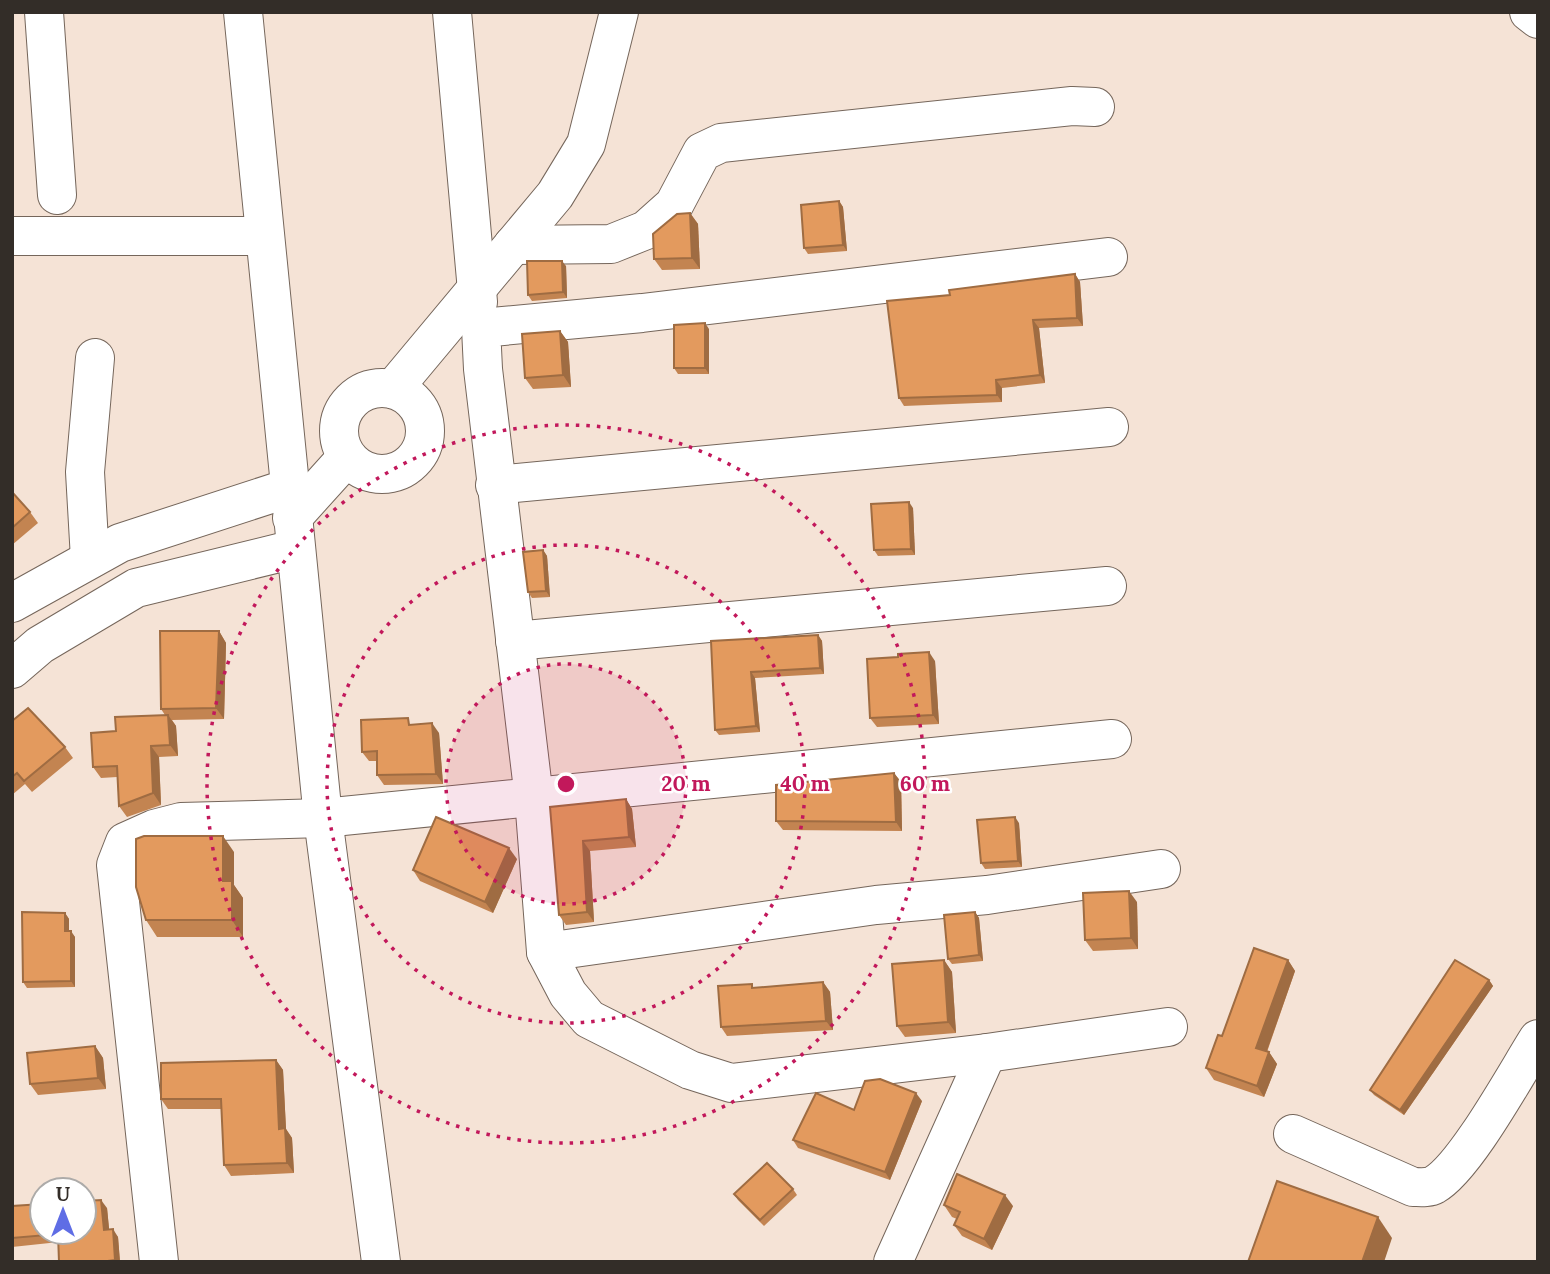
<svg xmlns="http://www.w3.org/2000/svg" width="1550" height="1274" viewBox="0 0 1550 1274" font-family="Lora,serif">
<rect width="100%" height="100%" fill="#f5e3d6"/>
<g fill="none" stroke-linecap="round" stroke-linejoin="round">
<defs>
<g id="minor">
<path d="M44,12L57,195"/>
<path d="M243,12L323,818L381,1262"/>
<path d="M452,12L478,302"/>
<path d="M1529,12L1538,19"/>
<path d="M12,236H263"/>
<path d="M513,245L611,244L646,230L674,205L702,152L721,143L1072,106L1095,107"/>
<path d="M1108,257L642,313L481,328L483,369L534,798L546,952L876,905L987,895L1161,869"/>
<circle cx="382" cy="431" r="43"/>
<path d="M393,389L555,195L586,144L619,12"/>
<path d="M495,485L1109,427"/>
<path d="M292,518L347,457"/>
<path d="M90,559L85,472L95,358"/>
<path d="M12,603L120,543L289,488"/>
<path d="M515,641L1107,586"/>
<path d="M12,669L40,645L136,588L295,549"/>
<path d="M546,952L568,994L589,1019L690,1070L731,1083L987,1053L1168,1027"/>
<path d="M1293,1134L1413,1187C1419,1187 1429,1188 1434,1185C1465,1168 1517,1072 1538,1039"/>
<path d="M159,1262L116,865L125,842L154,829L181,822L323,818L1112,739"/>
<path d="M893,1262L987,1053"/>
</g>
</defs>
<use href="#minor" stroke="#75665b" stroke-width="40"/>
<use href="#minor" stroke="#fff" stroke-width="38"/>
</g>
<g fill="#c38451">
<path d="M839,201L843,207L847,251L808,254L804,248Z"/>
<path d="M690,213L698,224L700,269L662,270L654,259Z"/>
<path d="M566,266L567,298L532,301L528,295Z"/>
<path d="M1075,274L1080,282L1083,326L1039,328L1045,383L1002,388V402L904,406L899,398L950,295Z"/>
<path d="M709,329V374H678L674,368Z"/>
<path d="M560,331L568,342L571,387L533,389L525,378Z"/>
<path d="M12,492L30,512L38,523L12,545Z"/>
<path d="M913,508L915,555L878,556L874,550Z"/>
<path d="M543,550L547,556L550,597L532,598L528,592Z"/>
<path d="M219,631L226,643L224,719L172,720L176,726L178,756L159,757L161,805L127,817L119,806L117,777L101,778L93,767L116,731L165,715L161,709Z"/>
<path d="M818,635L822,641L824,674L755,678L760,732L719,735L715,730L711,641Z"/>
<path d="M898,657L935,661L939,724L877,727L870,718Z"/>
<path d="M12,721L65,747L73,758L32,792L25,784L12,795Z"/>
<path d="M413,724L439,733L443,784L384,785L377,775V761H369L362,752Z"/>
<path d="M894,773L901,782L902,831L783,830L776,821Z"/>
<path d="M626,799L632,809L636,847L590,851L594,922L566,925L559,915L550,807Z"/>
<path d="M1019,823L1022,867L985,869L981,863Z"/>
<path d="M234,852V885L243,898V937H157L146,920Z"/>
<path d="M517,859L493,913L420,881L413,870Z"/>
<path d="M1137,902L1138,949L1093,951L1085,940Z"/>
<path d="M975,912L979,918L983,961L952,964L948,959Z"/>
<path d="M65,913L69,919V931L75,937V987L27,988L23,982Z"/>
<path d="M944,960L952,972L956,1033L905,1037L897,1026Z"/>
<path d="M1288,960L1295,971L1267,1052H1269L1277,1064L1264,1097L1214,1080L1206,1068L1222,1036Z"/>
<path d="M1489,980L1493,986L1404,1115L1374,1095L1370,1090Z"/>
<path d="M823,982L830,992L833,1030L727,1036L721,1027L755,988Z"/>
<path d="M95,1046L103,1058L106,1089L38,1095L30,1084Z"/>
<path d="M276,1060L283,1070L286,1129L292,1138L294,1173L231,1176L224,1165L222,1109H168L161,1099Z"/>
<path d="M922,1101L890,1180L798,1148L793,1140L854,1110Z"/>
<path d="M793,1189L797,1195L764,1226L738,1200L734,1194Z"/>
<path d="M944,1205L1013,1206L992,1250L962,1236L954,1225L957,1219L952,1217Z"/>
<path d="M12,1206L107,1208L109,1229L118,1237L120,1262H59V1242L12,1247Z"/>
</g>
<g fill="#9f6c42">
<path d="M839,201L843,207L847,251L843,245Z"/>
<path d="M690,213L698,224L700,269L692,258Z"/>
<path d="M562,261L566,266L567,298L563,292Z"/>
<path d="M1075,274L1080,282L1083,326L1077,318Z"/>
<path d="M1033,320L1039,328L1045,383L1040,375Z"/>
<path d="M705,323L709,329V374L705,368Z"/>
<path d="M560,331L568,342L571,387L563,375Z"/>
<path d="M996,380L1002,388V402L997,395Z"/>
<path d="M909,502L913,508L915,555L911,549Z"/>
<path d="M543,550L547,556L550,597L546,591Z"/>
<path d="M219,631L226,643L224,719L216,708Z"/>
<path d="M818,635L822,641L824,674L820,668Z"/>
<path d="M929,652L935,661L939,724L933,715Z"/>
<path d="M751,672L755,678L760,732L756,726Z"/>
<path d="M168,715L176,726L178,756L170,745Z"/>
<path d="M432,723L439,733L443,784L436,774Z"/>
<path d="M151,746L159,757L161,805L153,793Z"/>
<path d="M894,773L901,782L902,831L896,822Z"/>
<path d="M626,799L632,809L636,847L629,837Z"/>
<path d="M1015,817L1019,823L1022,867L1018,861Z"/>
<path d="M223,836L234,852V885L243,898V937L232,920L223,881Z"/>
<path d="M583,841L590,851L594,922L587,912Z"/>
<path d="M509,848L517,859L493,913L485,902Z"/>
<path d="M1129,891L1137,902L1138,949L1131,938Z"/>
<path d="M975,912L979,918L983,961L979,955Z"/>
<path d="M65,913L69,919V937L65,931Z"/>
<path d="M71,931L75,937V987L71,981Z"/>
<path d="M944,960L952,972L956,1033L948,1022Z"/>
<path d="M1288,960L1295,971L1264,1059L1256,1048Z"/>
<path d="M1489,980L1493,986L1404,1115L1400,1110Z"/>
<path d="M823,982L830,992L833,1030L826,1021Z"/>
<path d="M95,1046L103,1058L106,1089L98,1078Z"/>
<path d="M1269,1052L1277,1064L1264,1097L1257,1086Z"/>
<path d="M276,1060L283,1070L286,1129L292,1138L294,1173L287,1163L279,1129Z"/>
<path d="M916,1093L922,1101L890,1180L885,1172Z"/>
<path d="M1005,1195L1013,1206L992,1250L984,1239Z"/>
<path d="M101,1200L107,1208L110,1238L104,1230Z"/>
<path d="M1378,1217L1392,1238L1384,1262H1362Z"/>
<path d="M113,1229L118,1237L120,1262H117L115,1260Z"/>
</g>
<g fill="#e39a5e" stroke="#9f6c42" stroke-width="2">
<path d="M839,201L843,245L804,248L801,205Z"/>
<path d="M690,213L692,258L654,259L653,234L677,214Z"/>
<path d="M527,261H562L563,292L528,295Z"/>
<path d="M1075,274L1077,318L1033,320L1040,375L996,380L997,395L899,398L887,301L950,295L949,290Z"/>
<path d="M705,323V368H674V325Z"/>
<path d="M560,331L563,375L525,378L522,334Z"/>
<path d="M12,492L30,512L12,528Z"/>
<path d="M909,502L911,549L874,550L871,504Z"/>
<path d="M543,550L546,591L528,592L523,552Z"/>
<path d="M160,631H219L216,708L161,709Z"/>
<path d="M818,635L820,668L751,672L756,726L715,730L711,641Z"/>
<path d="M929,652L933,715L870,718L867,659L898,657V654Z"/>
<path d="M28,708L65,747L24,781L17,773L12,777V721Z"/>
<path d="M168,715L170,745L151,746L153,793L119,806L117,766L93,767L91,733L116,731L115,717Z"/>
<path d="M408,718L409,725L432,723L436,774L377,775V751L362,752L361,720Z"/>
<path d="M894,773L896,822L776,821V785Z"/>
<path d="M626,799L629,837L583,841L587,912L559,915L550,807Z"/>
<path d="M436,817L509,848L485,902L413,870Z"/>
<path d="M1015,817L1018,861L981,863L977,820Z"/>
<path d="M144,836H223V881H232V920H146L136,887V839Z"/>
<path d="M1129,891L1131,938L1085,940L1083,893Z"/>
<path d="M22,912L65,913V931H71V981L23,982Z"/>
<path d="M975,912L979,955L948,959L944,915Z"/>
<path d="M1254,948L1288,960L1256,1048L1269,1052L1257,1086L1206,1068L1218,1035L1222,1036Z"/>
<path d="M944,960L948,1022L897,1026L892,964Z"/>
<path d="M1455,960L1489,980L1400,1110L1370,1090Z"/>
<path d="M823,982L826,1021L721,1027L718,986L752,984V988Z"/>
<path d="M95,1046L98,1078L30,1084L27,1053Z"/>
<path d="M276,1060L279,1129L285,1128L287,1163L224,1165L221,1099H161V1063Z"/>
<path d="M880,1079L916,1093L885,1172L793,1140L816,1093L854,1110L865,1081Z"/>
<path d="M767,1163L793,1189L760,1220L734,1194Z"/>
<path d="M957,1174L1005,1195L984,1239L954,1225L960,1212L944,1205Z"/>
<path d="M1277,1181L1378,1217L1362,1262H1248Z"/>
<path d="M101,1200L104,1230L113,1229L115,1260L100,1262H59L58,1234L12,1238V1206L42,1204V1232H84V1201Z"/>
</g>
<circle cx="566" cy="784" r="120" fill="#c2185b" fill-opacity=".12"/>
<g fill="none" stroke="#c2185b" stroke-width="3.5" stroke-dasharray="3.5 7">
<circle cx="566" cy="784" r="120"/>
<circle cx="566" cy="784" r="239"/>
<circle cx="566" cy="784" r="359"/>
</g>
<circle cx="566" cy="784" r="10" fill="#c2185b" stroke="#fff" stroke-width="3.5"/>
<g font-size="21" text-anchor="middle" font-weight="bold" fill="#c2185b" stroke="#fff" stroke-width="5" stroke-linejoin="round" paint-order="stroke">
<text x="686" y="791">20 m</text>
<text x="805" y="791">40 m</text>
<text x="925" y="791">60 m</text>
</g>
<rect width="1550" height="1274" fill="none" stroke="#332d28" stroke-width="28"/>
<g transform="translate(63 1211)"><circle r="33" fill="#ffffff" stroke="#adaba9" stroke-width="2"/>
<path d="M0-5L12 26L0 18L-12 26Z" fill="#5f6de5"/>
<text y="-10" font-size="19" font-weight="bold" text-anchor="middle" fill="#332d28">U</text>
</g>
</svg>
